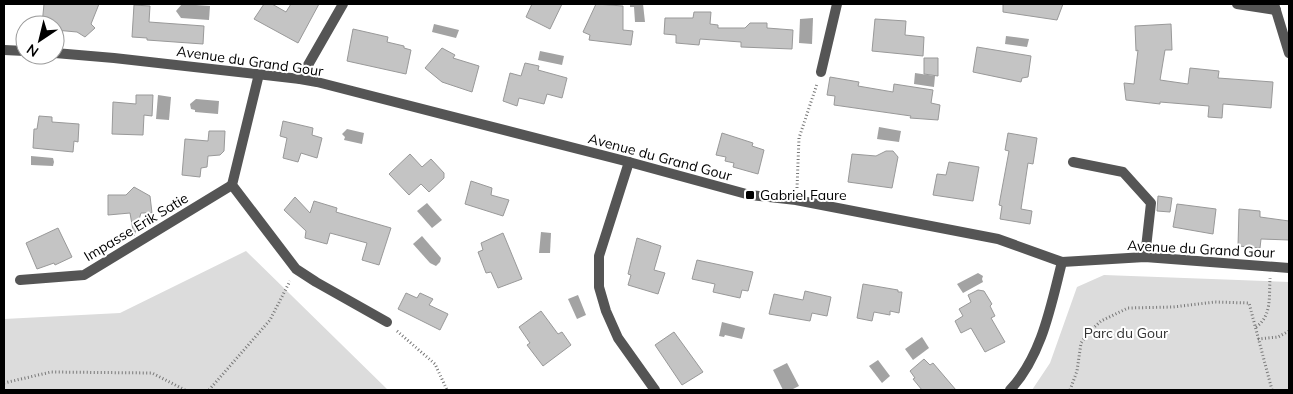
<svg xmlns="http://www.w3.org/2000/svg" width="1293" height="394" viewBox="0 0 1293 394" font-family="Mulish,sans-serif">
<rect width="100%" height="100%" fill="#fff"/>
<g fill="#dcdcdc">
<path d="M246,251L388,390H4V319L120,313Z"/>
<path d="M1104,275L1289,282V390H1032L1050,363L1077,287Z"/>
</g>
<g fill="#a3a3a3">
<path d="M182,4L210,6L209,20L181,18L176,11Z"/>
<path d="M630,4H643L645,22H635L634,7H630Z"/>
<path d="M813,18L812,44L799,43L800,19Z"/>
<path d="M434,24L459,30L456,38L432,32Z"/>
<path d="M1006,36L1029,39L1027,47L1005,44Z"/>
<path d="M540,51L564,56L562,65L538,60Z"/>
<path d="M915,73L935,76L934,87L914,84Z"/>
<path d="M158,95L171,97L169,120L156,119Z"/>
<path d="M196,99L219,101L218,114L195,112V110L191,109L190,104Z"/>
<path d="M879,127L901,131L899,142L877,139Z"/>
<path d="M347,129L364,133L362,144L344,140L345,137L342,134Z"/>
<path d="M31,156L53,158L54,162L53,166L31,165Z"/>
<path d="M427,203L442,220L432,228L417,211Z"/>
<path d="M541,232L551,233L550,253H539Z"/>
<path d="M422,236L441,258L440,262L436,266L430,263L413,244Z"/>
<path d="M978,273L983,276L982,279L983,282L963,293L957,284Z"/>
<path d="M578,295L586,315L577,319L568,299Z"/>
<path d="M722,322L745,328L742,339L725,335L724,337L719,336Z"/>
<path d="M922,337L929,348L913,360L905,349Z"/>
<path d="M878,360L890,376L882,383L869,366Z"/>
<path d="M787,363L799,386L791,390H783L773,370Z"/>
</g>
<g fill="#c4c4c4" stroke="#999">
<path d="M44,4H99L91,24L95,28L85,37L77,32L55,30V25H42Z"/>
<path d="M264,4H272L286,12L291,4H319L298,43L254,19Z"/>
<path d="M532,4H562L550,29L526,17Z"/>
<path d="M596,4L623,6V30L633,31L631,45L589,40L590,35L583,32Z"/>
<path d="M1003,4H1063L1057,20L1003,12Z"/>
<path d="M134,5L150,6L149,22L204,26L203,44L147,40V38L132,37Z"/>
<path d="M694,12H711L710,24L718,25V28H745L750,23H767V28L793,30L792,49L741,47V42L700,39L699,45L676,43V35L664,34L665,18H693Z"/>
<path d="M875,19L906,21L905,35L924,37L923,56L872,51Z"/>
<path d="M1171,24L1172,50H1165L1160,80L1188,84L1190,68L1219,71L1218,78L1273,82L1271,108L1223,104L1222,118L1208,117L1209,106L1160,102V104L1126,100L1124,83L1134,84L1138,50L1136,51L1135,26Z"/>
<path d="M353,29L388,37L387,42L404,46V48L411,50L406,74L347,61Z"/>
<path d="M977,47L1031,56L1028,77L1022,78L1021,82L973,72Z"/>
<path d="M442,48L455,55L453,58L479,66L472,92L442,82L425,68Z"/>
<path d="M924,58H938V76L924,74Z"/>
<path d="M525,63L539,66L538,70L567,78L562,98L547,94L544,104L519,98L517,106L503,101L510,73L521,76Z"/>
<path d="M830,77L859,82L858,86L893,92L894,84L933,90L931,103L940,105L938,120L910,118L911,116L834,105L835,96L827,95Z"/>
<path d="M136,95H153L152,116L144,115L143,135L112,134L113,102L136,104Z"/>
<path d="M39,116L52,117V122L79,124L78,142L74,141L73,152L33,148L34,129H37Z"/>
<path d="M283,121L313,128L312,135L322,138L317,158L301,153L298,162L283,158L287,138L280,136Z"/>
<path d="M209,131H225L224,151L220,155L208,156L207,167L201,168L200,177L182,175L185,139L208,141Z"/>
<path d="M722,133L753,143L752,146L764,150L758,174L733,167L734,163L725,161L726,157L716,155Z"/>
<path d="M1008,133L1037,138L1033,164L1028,163L1021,209L1032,211L1030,224L1000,219L1002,206L999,205L1009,151L1005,150Z"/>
<path d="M886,151H893L898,157L892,188L848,182L852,154L876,156Z"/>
<path d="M410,154L422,167L431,159L444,173V178L429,192L421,184L409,195L389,174Z"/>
<path d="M949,162L979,167L973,201L933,195L937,174L946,175Z"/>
<path d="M471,181L492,188L491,195L509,200L503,216L465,204Z"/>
<path d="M134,187L150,196L152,213H141L134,236L130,213L108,215V195H126Z"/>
<path d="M1158,196L1172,198L1170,212L1157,211Z"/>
<path d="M295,197L310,213L314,201L337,208L336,212L391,228L379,265L362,260L367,243L330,233L327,244L305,238L306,231L284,210Z"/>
<path d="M1177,204L1216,209L1213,234L1173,227Z"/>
<path d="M1239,209L1260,211V217L1289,221V240L1261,239L1260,248L1238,246Z"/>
<path d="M58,228L72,257L55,265L54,263L37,269L26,243Z"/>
<path d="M503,233L522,279L498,288L491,272L486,273L478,252L483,250L481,243Z"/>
<path d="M637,238L661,246L654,270L665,273L658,294L628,285L631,275L628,274Z"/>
<path d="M697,260L753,272L748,291L742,290L740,298L713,292L715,284L692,279Z"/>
<path d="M863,284L898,290V292H902L899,313L890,311V315L874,312L872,321L857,318Z"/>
<path d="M978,290L984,291L992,304L990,306L995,316L991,318L1005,342L985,352L971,328L961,333L955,321L963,316L959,309L971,302L968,295Z"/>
<path d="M805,291L831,297L827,316L812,313L810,321L769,314L774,294L803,300Z"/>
<path d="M406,293L417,298L420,293L433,299L429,305L448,314L440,330L398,309Z"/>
<path d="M541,311L558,334L562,332L571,345L543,366L527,345L530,343L519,327Z"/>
<path d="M674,332L703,372L682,385L655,345Z"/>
<path d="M924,359L930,365L933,363L956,390H922L913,379L915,378L910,371Z"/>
</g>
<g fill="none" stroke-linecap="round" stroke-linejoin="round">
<g stroke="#777" stroke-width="3" stroke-dasharray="1 2.5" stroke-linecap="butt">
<path d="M797,188L799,138L817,84"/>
<path d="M1256,327C1272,316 1269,296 1270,278"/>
<path d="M397,331L435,364L447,390"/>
<path d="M1258,339L1278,337L1289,331"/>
<path d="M4,383L51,372L152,373L185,390"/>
<path d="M209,390L270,320L290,281"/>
<path d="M1070,390L1077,371L1081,343L1089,332L1101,321L1128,308L1173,307L1215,302L1249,303L1272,390"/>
</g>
<g stroke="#555" stroke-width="10">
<path d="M1237,4L1276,10"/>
<path d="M1274,4L1289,53"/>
<path d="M4,50L25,51"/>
<path d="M55,53L114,58L300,79L317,82L629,162L750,195L796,200L998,239L1062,262L1145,257L1289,268"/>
<path d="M821,72L837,4"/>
<path d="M259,74L232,185L296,269L316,282L387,322"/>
<path d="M300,79L343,4"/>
<path d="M629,162L599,256V287L606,311L618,338L655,390"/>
<path d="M1073,162L1123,172L1151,203L1145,257"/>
<path d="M20,280L84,275L232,185"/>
<path d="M1010,390C1042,356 1051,305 1062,262"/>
</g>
</g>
<rect fill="#000" stroke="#fff" stroke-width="2" x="745" y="190" width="10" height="10" rx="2.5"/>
<g text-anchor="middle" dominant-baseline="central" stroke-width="4" stroke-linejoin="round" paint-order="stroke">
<g font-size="14" fill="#000" stroke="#fff">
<text transform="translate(250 61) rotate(8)">Avenue du Grand Gour</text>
<text transform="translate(660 157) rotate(15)">Avenue du Grand Gour</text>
<text transform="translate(136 227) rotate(-31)">Impasse Erik Satie</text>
<text transform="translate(1201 249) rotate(3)">Avenue du Grand Gour</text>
</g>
<g font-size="14" fill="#000" stroke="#fff" text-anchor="start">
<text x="760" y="195">Gabriel Faure</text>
</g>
<g font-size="14" fill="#333" stroke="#fff">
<text x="1126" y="333">Parc du Gour</text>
</g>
</g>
<rect width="1293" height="394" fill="none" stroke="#000000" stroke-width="10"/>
<g transform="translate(40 40) rotate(215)"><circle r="24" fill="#ffffff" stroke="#999999"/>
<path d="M0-4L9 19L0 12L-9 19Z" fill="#000000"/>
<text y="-8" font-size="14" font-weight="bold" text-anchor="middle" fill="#000000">N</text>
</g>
</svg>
